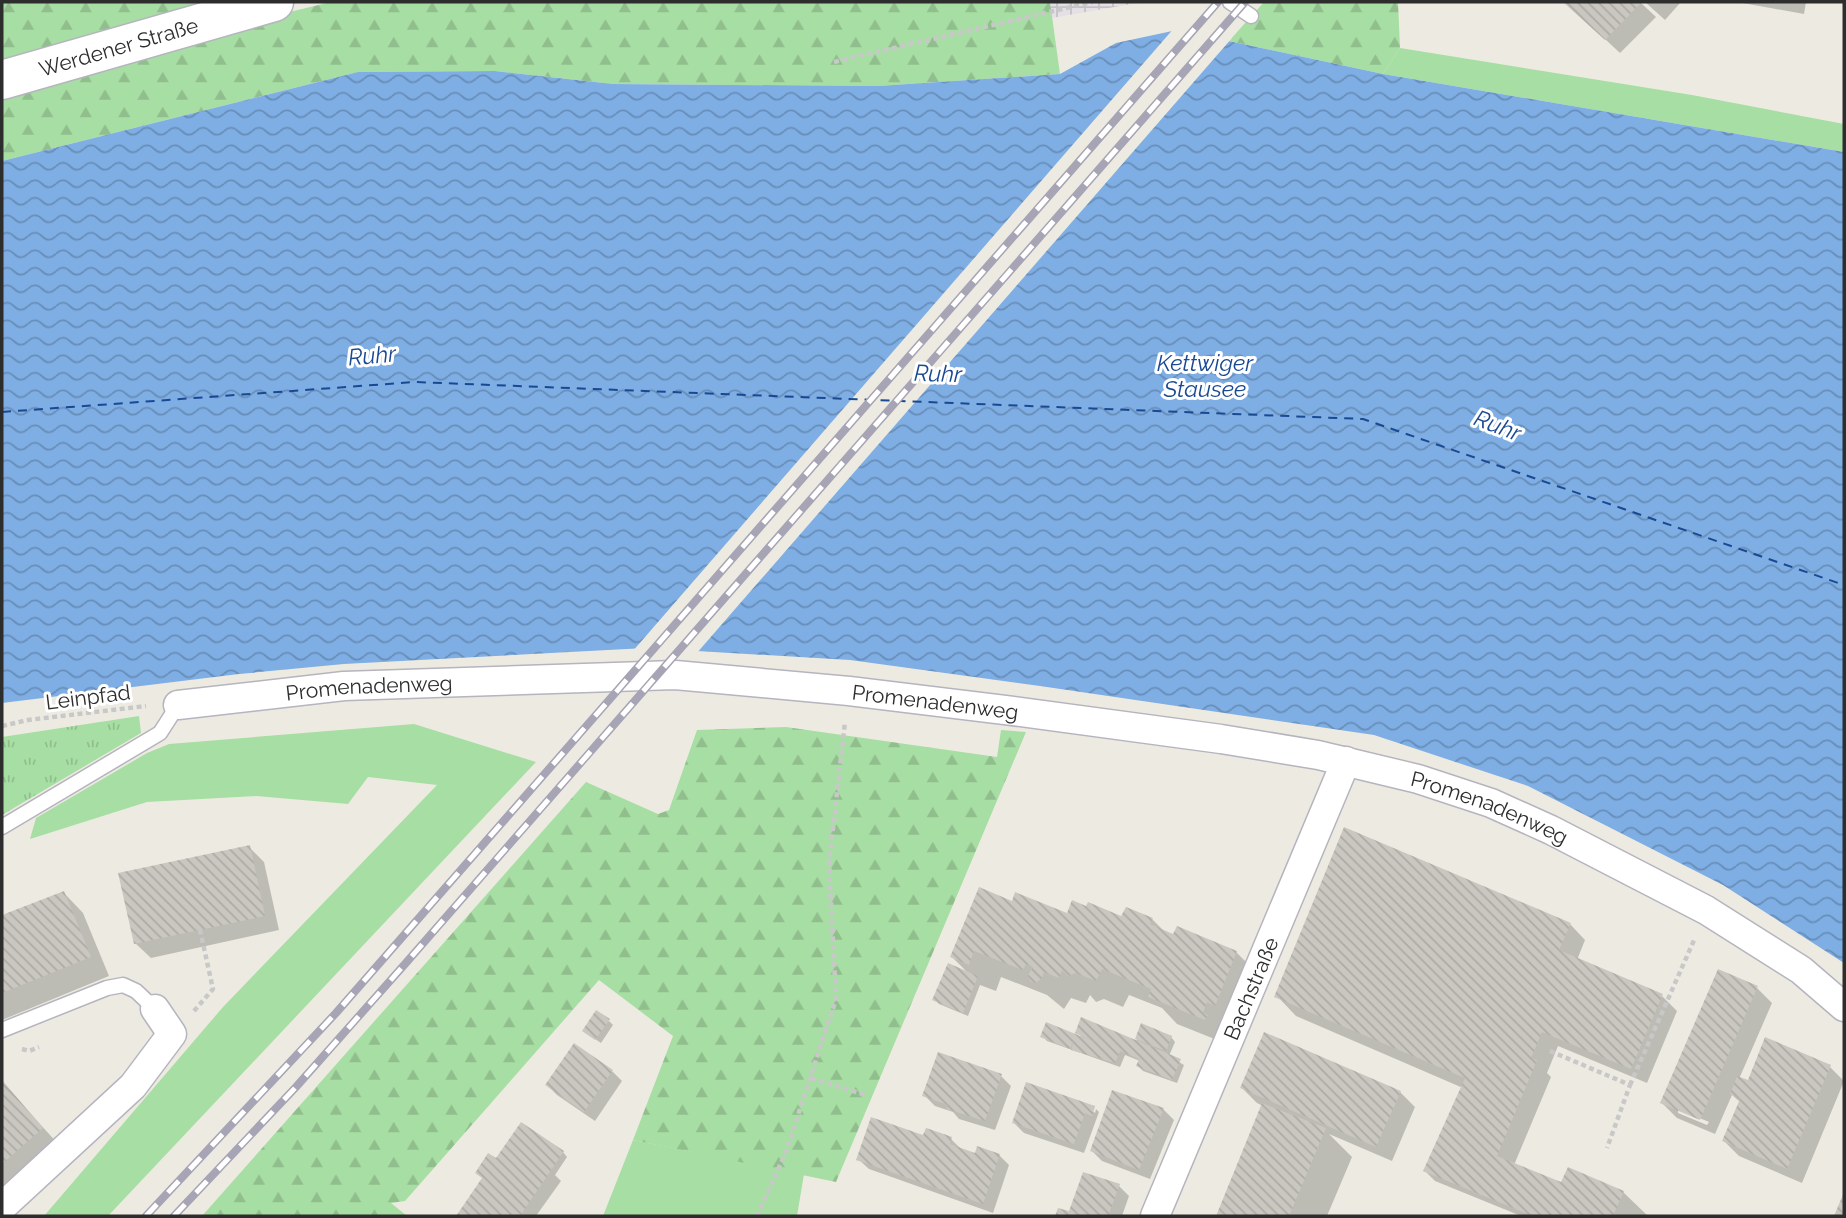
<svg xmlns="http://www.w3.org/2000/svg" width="1846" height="1218" viewBox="0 0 1846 1218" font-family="Raleway,sans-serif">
<defs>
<pattern id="industrial-grid" width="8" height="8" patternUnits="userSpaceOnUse" patternTransform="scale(1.75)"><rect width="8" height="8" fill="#e4e0e6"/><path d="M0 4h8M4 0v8" fill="none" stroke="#c4c0c6"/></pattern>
<pattern id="forest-firs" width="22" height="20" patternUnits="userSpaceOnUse" patternTransform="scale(1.75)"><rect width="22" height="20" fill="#a7dea3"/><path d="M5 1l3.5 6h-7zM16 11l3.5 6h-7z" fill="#90bf8d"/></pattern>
<pattern id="park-tufts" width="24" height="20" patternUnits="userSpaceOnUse" patternTransform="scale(1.75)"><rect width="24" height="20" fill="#a7dea3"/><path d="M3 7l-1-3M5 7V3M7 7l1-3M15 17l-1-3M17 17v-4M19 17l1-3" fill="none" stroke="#90bf8d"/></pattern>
<pattern id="water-waves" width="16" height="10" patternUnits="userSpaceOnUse" patternTransform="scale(1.75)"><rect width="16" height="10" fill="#7eaee4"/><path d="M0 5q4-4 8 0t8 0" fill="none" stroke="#688eb9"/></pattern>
<pattern id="building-back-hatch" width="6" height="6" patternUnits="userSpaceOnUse" patternTransform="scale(1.75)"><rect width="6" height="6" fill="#c9c7c0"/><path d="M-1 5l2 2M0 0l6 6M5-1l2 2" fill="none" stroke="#adaba5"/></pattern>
</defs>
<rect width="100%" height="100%" fill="#edebe1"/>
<path fill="url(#industrial-grid)" d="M1050,2H1143L1052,18Z"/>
<g fill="#a7dea3">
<path d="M1400,48L1692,95L1844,124V152L1383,74Z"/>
<path d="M414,724L536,762L108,1216H44L223,1007L437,785L368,777L348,804L256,796L147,802L30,839L36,818L147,753L169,744Z"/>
<path d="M633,1140L804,1174L797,1216H603Z"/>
</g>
<g fill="url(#forest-firs)">
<path d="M2,2H254L2,74Z"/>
<path d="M331,2H1050L1060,74L878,86L613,84L495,71L358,72L2,161V94L252,21Z"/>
<path d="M1264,2H1398L1400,48L1383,74L1229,41Z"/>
<path d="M786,727L997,757L1001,730L1026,732L836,1182L633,1140L673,1036L599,980L405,1201L391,1203L407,1216H202L586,782L658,814L669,810L697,730Z"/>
</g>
<path fill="url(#park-tufts)" d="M139,716L141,733L2,815V737Z"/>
<path fill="url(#water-waves)" d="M1177,30L1383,74L1844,152V963L1723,885L1528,786L1374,735L1040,686L850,660L646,648L344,664L239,674L2,703V161L358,72L495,71L613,84L878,86L1060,74L1116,43Z"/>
<path fill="#edebe1" d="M1175,27L1232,38L696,654L632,652Z"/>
<g fill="#0003" fill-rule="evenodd">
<path d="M1565,2H1640L1656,17L1620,53Z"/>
<path d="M1645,2H1681L1665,20Z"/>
<path d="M1737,2H1806L1804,14Z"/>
<path d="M249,847L264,862L279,930L151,958L135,943Z"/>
<path d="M64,893L83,913L109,976L2,1020V917Z"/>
<path d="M1013,903L1068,915L1152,919L1165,932L1236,952L1263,979L1232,1046L1177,1024L1162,1008L1129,995L1123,1007L1104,999L1096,1002L1090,995L1086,1003L1071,998L1064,1009L1047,995L1001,977L996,991L980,985L968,1016L939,1004L934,999L968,973L952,957Z"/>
<path d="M1570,924L1585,940L1577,960L1662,996L1677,1011L1647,1083L1558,1046L1547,1073L1551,1077L1514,1165L1562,1184L1623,1192L1648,1216H1521L1435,1181L1425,1171L1463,1088L1296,1016L1277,996Z"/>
<path d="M1757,988L1772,1003L1739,1079L1749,1083L1830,1067L1844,1081L1802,1183L1739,1156L1724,1141L1740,1102L1732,1095L1715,1134L1677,1118L1662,1103ZM1678,1109L1709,1122L1707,1125L1678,1113Z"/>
<path d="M609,1021L613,1025L601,1043L589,1035Z"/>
<path d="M1142,1026L1171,1037L1175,1042L1169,1056L1184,1065L1177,1083L1143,1071L1138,1066L1140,1061L1125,1055L1120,1067L1047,1041L1042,1036L1085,1040L1077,1032L1136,1042Z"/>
<path d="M612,1071L622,1081L595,1121L557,1095L547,1085Z"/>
<path d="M1001,1076L1011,1086L995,1130L959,1119L953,1112L935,1106L925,1096Z"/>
<path d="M2,1082L69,1156L2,1214Z"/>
<path d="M1027,1085L1095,1108L1092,1110L1095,1113L1096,1109L1099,1112L1084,1153L1024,1133L1014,1123Z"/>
<path d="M1242,1088L1400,1092L1415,1107L1392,1161L1329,1134L1352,1157L1327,1216H1218L1263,1106L1257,1103Z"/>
<path d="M1113,1092L1164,1110L1174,1120L1150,1179L1102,1161L1092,1151Z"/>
<path d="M924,1137L951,1139L961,1149L977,1155H999L1009,1165L993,1213L869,1169L858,1159Z"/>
<path d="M563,1152L567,1157L555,1175L561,1181L536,1216H458L496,1161Z"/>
<path d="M1119,1186L1129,1196L1122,1216H1057L1059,1210L1070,1215Z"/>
</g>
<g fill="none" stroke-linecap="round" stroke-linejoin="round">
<path stroke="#1a4993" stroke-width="2" stroke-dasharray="9 7" stroke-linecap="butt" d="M2,412L415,382L1363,419L1844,585"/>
</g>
<g fill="url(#building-back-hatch)">
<path d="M1563,2H1642L1605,40Z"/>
<path d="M1344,827L1571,923L1559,950L1663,994L1631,1069L1542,1032L1531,1058L1537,1060L1497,1156L1561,1182L1568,1167L1624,1191L1613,1216H1533L1423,1171L1465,1078L1274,997Z"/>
<path d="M250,845L265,916L134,944L118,873Z"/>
<path d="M979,887L1012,901L1015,892L1067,913L1072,900L1086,906L1088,902L1121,916L1126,907L1153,918L1150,924L1173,934L1177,926L1237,951L1215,1006L1207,1002L1203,1013L1208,1015L1205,1020L1148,997L1151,989L1102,969L1096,981L1076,973L1068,976L1062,970L1059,978L1044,972L1042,978L1036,983L1030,981L1028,975L1033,967L1026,964L1023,970L974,951L969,965L950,957Z"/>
<path d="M64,891L91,957L2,993V915Z"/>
<path d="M948,963L978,976L963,1013L932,1000Z"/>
<path d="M1718,969L1758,986L1700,1120L1660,1103Z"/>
<path d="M596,1010L610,1019L595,1040L582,1031Z"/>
<path d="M1081,1017L1181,1059L1172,1080L1136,1066L1139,1059L1120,1051L1115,1063L1071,1050L1074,1040L1070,1049L1040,1037L1046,1022L1105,1046L1075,1033Z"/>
<path d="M1141,1023L1172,1036L1166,1051L1135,1039Z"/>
<path d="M1264,1032L1401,1091L1376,1147L1240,1088Z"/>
<path d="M1765,1037L1831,1065L1787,1169L1722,1141L1740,1099L1730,1094L1737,1076L1748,1080Z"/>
<path d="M574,1043L613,1070L584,1112L545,1085Z"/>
<path d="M938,1052L1002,1074L985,1121L947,1109L948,1105L922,1096Z"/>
<path d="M2,1080L43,1128L2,1164Z"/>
<path d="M1026,1082L1095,1106L1092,1116L1085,1113L1074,1144L1012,1123Z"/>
<path d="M1112,1090L1164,1108L1139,1170L1090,1151Z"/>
<path d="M1262,1103L1326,1128L1289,1216H1216Z"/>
<path d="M871,1117L923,1135L926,1128L941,1133L952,1137L950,1144L975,1153L977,1146L1000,1154L983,1204L856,1160Z"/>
<path d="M521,1122L564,1151L520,1216H456L482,1178L475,1173L488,1153L496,1158Z"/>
<path d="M1083,1172L1120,1184L1108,1216H1055L1058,1208L1069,1211Z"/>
<path d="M1844,1192V1216H1834Z"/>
</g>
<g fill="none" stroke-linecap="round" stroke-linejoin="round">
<defs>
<g id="service">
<path d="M1230,2L1251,16"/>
<path d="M2,827L160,733L178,705"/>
<path d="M2,1030L107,988L123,985L136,991L155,1009"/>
</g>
<g id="minor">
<path id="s1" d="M178,705L344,686L675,675L849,691L1005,710L1221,739L1318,755L1418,779L1491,803L1551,830L1706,910L1801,970L1844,1007"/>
<path d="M2,1207L133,1086L172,1034L155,1009"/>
<path id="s2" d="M1155,1216L1346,761"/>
</g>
<g id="secondary">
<path id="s3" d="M2,80L274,2"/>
</g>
</defs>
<use href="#service" stroke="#b5b4bf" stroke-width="17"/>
<use href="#minor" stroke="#b5b4bf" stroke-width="31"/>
<use href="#secondary" stroke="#b5b4bf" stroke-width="41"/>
<g stroke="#c8c8c8" stroke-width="4.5" stroke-dasharray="5 3.5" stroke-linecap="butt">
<path d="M834,62L1092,2"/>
<path d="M2,726L28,720L146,706"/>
<path d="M194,1011L213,989L200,930"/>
<path d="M22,1049L29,1051L39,1047"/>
<path d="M1550,1051L1630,1085L1607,1148"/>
<path d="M811,1078L866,1095"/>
<path d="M1630,1085L1695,938"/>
<path d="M757,1216L786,1152L836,999L829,863L845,722"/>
</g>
<use href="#service" stroke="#fff" stroke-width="14"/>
<use href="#minor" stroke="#fff" stroke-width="28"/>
<use href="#secondary" stroke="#fff" stroke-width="38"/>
<defs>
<g id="rail">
<path d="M146,1216L336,1013L1218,2"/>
<path d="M174,1216L296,1087L405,964L1245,2"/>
</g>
</defs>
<use href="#rail" stroke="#a6a4b5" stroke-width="8"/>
<use href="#rail" stroke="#fff" stroke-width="5" stroke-dasharray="16" stroke-linecap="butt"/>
</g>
<g text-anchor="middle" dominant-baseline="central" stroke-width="6" stroke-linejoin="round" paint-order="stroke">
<g font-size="21" fill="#2d2d2d" stroke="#fff">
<text stroke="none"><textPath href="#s3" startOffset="121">Werdener Straße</textPath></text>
<text stroke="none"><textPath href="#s1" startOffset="192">Promenadenweg</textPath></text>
<text transform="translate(88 697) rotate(-7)">Leinpfad</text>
<text stroke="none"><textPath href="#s1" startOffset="760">Promenadenweg</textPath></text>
<text stroke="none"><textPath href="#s1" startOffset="1326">Promenadenweg</textPath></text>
<text stroke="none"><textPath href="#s2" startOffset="247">Bachstraße</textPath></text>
</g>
<g font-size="23" font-style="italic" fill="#1a4993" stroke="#fff">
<text transform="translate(372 355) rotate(-5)">Ruhr</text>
<text x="1205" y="362">Kettwiger<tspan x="1205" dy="26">Stausee</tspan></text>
<text transform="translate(938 373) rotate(2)">Ruhr</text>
<text transform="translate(1498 425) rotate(21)">Ruhr</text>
</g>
</g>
<rect width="1846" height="1218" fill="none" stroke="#2d2d2d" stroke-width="7"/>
</svg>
